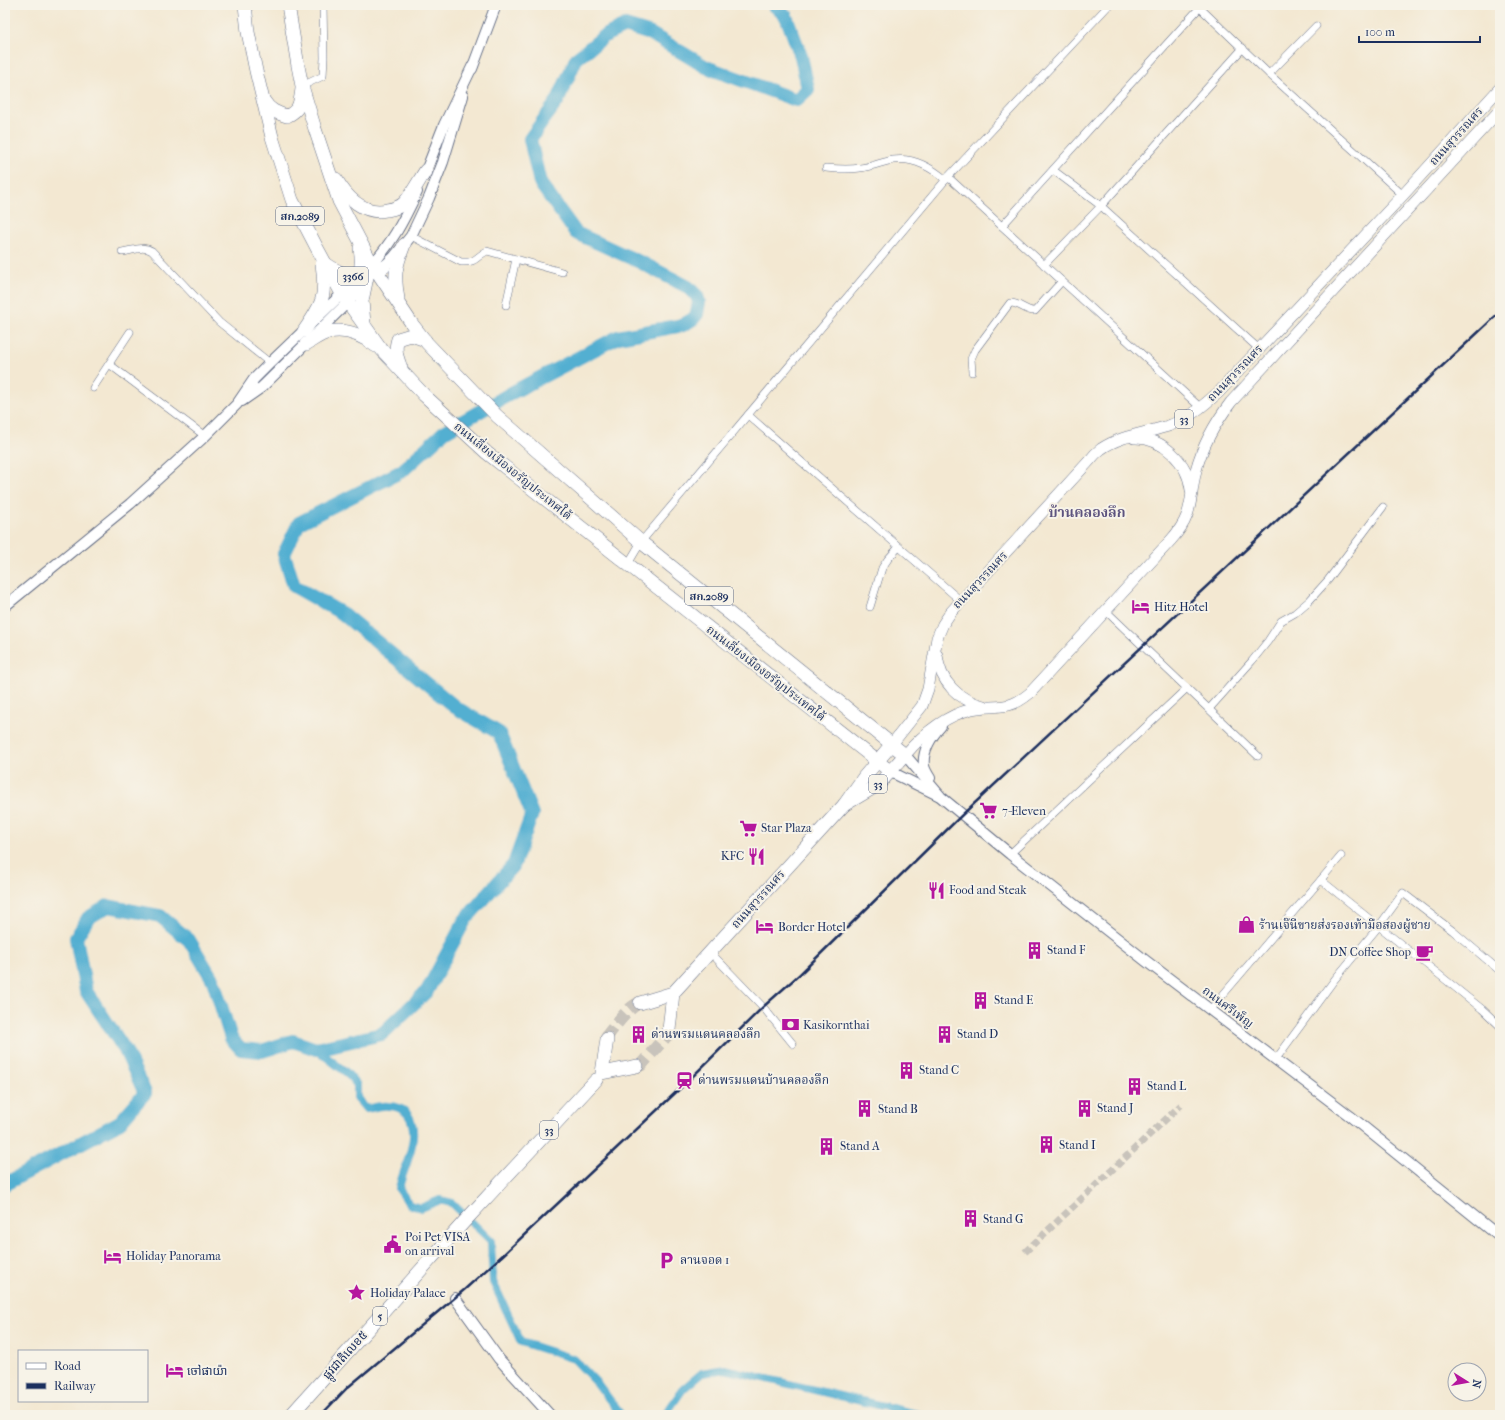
<svg xmlns="http://www.w3.org/2000/svg" width="1505" height="1420" viewBox="0 0 1505 1420" font-family="'IM FELL French Canon','Noto Sans Khmer','Noto Serif Thai',serif">
<rect width="100%" height="100%" fill="#f7f3e8"/>
<filter id="ink" filterUnits="userSpaceOnUse"><feTurbulence type="fractalNoise" baseFrequency=".025" numOctaves="2"/><feDisplacementMap in="SourceGraphic" scale="8" xChannelSelector="R" yChannelSelector="G"/><feConvolveMatrix kernelMatrix="1 2 1 2 8 2 1 2 1" color-interpolation-filters="sRGB"/></filter>
<filter id="wash" filterUnits="userSpaceOnUse"><feTurbulence type="fractalNoise" baseFrequency=".012" numOctaves="4" result="noise"/><feDisplacementMap in="SourceGraphic" scale="16" xChannelSelector="R" yChannelSelector="G"/><feGaussianBlur stdDeviation="0.9" result="paint"/><feColorMatrix in="noise" values="0 0 0 0 0 0 0 0 0 0 0 0 0 0 0 0 0 1.4 0 .05"/><feComposite in="paint" operator="in"/></filter>
<g filter="url(#wash)">
<rect width="100%" height="100%" fill="#f3e8d2"/>
<g fill="none" stroke-linecap="round" stroke-linejoin="round">
<g stroke="#52afd1" stroke-width="8">
<path d="M316,1049L347,1073L357,1085V1098L366,1109C373,1108 381,1105 388,1106C417,1107 416,1135 409,1156C406,1168 401,1177 399,1189L410,1205L421,1208L440,1200L452,1203L491,1241L493,1282L521,1342L574,1359L597,1383L621,1415"/>
<path d="M665,1415L683,1389L702,1373L725,1369L921,1415"/>
</g>
<path stroke="#52afd1" stroke-width="14" d="M5,1184L120,1122L145,1093L125,1050L86,991L76,938L88,918L108,906L160,916L189,940L213,980L231,1038L241,1049L262,1051L293,1041L316,1049L382,1034L427,991L465,920L514,864L532,814L499,733L455,707L343,614L294,586L284,554L299,523L402,471L444,432L515,391L618,337L683,325L693,319L697,314L699,302L697,296L688,287L642,263L576,233L540,183L530,139L558,100L576,59L606,35L625,26L651,34L706,67L796,100L808,89L801,56L786,16L774,5"/>
</g>
</g>
<g filter="url(#ink)">
<g fill="none" stroke-linecap="round" stroke-linejoin="round">
<path stroke="#c8c3bb" stroke-width="7" stroke-dasharray="7 3.5" stroke-linecap="butt" d="M1025,1252L1181,1105"/>
<g stroke="#c8c3bb" stroke-width="13" stroke-dasharray="13 6" stroke-linecap="butt">
<path d="M607,1039V1036C614,1027 630,1005 640,1003"/>
<path d="M637,1066L641,1065L669,1033V1030"/>
</g>
<defs>
<g id="street">
<path d="M1197,5L1269,74L1403,195"/>
<path d="M1269,74L1316,26"/>
<path d="M302,86L323,76L324,58L323,5"/>
<path d="M826,168C838,169 848,170 860,168C871,167 882,162 893,160C912,157 931,167 946,180"/>
<path d="M1053,170L1101,206L1259,349"/>
<path d="M948,177L1201,408"/>
<path d="M1002,226L1202,5"/>
<path d="M411,236L461,262C477,263 475,257 487,251L562,272"/>
<path d="M122,252C132,251 142,245 152,251L219,322L270,363"/>
<path d="M1044,265L1101,206L1243,48"/>
<path d="M506,305L516,259"/>
<path d="M109,364L205,436"/>
<path d="M972,372L971,359L975,350L1010,303C1019,302 1026,312 1035,311L1062,281"/>
<path d="M93,388L130,332"/>
<path d="M748,415L961,601"/>
<path d="M628,564L641,542L948,177L1109,5"/>
<path d="M870,607L882,568L888,559L898,548"/>
<path d="M1106,611L1258,756"/>
<path d="M1209,709L1252,661L1268,641L1281,621L1295,613L1309,601L1328,580L1383,507"/>
<path d="M1010,854L1187,688"/>
<path d="M1321,880L1482,1009L1500,1026"/>
<path d="M710,952L763,1007L793,1044"/>
<path d="M1210,1010L1341,856"/>
<path d="M1276,1059L1335,979L1379,926L1403,893L1453,931L1500,971"/>
</g>
<g id="secondary">
<path d="M472,69L496,5"/>
<path d="M424,176L444,125L473,65"/>
<path d="M368,269C391,245 403,222 417,192"/>
<path d="M378,272L394,257L411,236L429,198L443,162L463,96"/>
<path d="M242,401L262,387L353,297"/>
<path d="M5,606L130,504L205,436L237,404L254,379L270,363L346,290"/>
<path d="M905,755L941,797L1010,854L1146,961L1350,1116L1500,1237"/>
<path d="M891,772L938,795"/>
<path d="M930,778C928,775 925,770 924,766C922,751 931,737 941,726"/>
<path d="M455,1298L499,1359L550,1415"/>
</g>
<g id="primary">
<path d="M1134,438C1162,437 1188,462 1191,490"/>
<path d="M937,655C940,682 958,700 984,706"/>
<path d="M892,744L922,706L928,689L937,638L943,624L951,612L1090,460C1093,456 1097,452 1101,449C1121,435 1148,433 1171,425C1189,418 1204,405 1219,392L1403,195L1500,88"/>
<path d="M905,755C923,734 944,716 972,709C984,706 997,708 1009,705C1017,703 1024,698 1030,693L1171,540C1194,515 1189,500 1196,470C1203,444 1215,423 1231,402L1500,110"/>
</g>
<g id="highway">
<path d="M245,5L248,32L256,71L272,137L292,200L317,248L342,294L382,350L424,395L487,453L891,772"/>
<path d="M288,5L298,66L302,86L315,129L339,201L372,264L412,324L427,343L497,416L641,542L905,755L878,785L844,805"/>
<path d="M264,101C269,110 277,113 287,116C300,110 300,103 302,89"/>
<path d="M336,179C347,198 364,215 387,210C393,209 400,207 404,203C411,196 420,179 426,170"/>
<path d="M326,264C351,281 357,277 384,267"/>
<path d="M398,299C394,275 395,268 404,245"/>
<path d="M348,301C358,282 364,270 360,248"/>
<path d="M364,323L362,301L367,277"/>
<path d="M304,331C322,305 327,297 322,264"/>
<path d="M306,344C313,340 321,334 329,332C346,328 363,336 376,346"/>
<path d="M401,368C397,357 394,351 398,339L411,335L425,340"/>
<path d="M640,1003L673,993L844,805L864,777L892,744"/>
<path d="M669,1030L673,993"/>
<path d="M607,1039L602,1073L637,1066"/>
<path d="M291,1415L463,1223L596,1080"/>
</g>
</defs>
<use href="#street" stroke="#677087" stroke-width="8"/>
<use href="#secondary" stroke="#677087" stroke-width="12"/>
<use href="#primary" stroke="#677087" stroke-width="12"/>
<use href="#highway" stroke="#677087" stroke-width="14"/>
<use href="#street" stroke="#fff" stroke-width="7"/>
<use href="#secondary" stroke="#fff" stroke-width="10"/>
<use href="#primary" stroke="#fff" stroke-width="11"/>
<use href="#highway" stroke="#fff" stroke-width="13"/>
<path stroke="#1b2f5e" stroke-width="2.5" d="M321,1415L347,1388L464,1290L504,1254L687,1082L763,1007L800,974L962,815L1500,312"/>
</g>
</g>
<defs>
<symbol id="hotel-bare" viewBox="-9 -9 18 18"><path d="M-6-4.5h1.5V1H6V5H4.5V3h-9V5H-6ZM-4 0a1.8 1.8 0 1 1 3.6 0ZM.5 0V-2.5h3Q6-2.5 6 0Z" fill="#b5179e" stroke="#f7f3e8" stroke-width="2.5" paint-order="stroke"/></symbol>
<symbol id="supermarket-bare" viewBox="-9 -9 18 18"><path d="M-6-5.5h2.5l.6 2H6L4.5 2H-2.5L-4.4-4H-6ZM-1.5 3.2a1.3 1.3 0 1 0 .1 0ZM3 3.2a1.3 1.3 0 1 0 .1 0Z" fill="#b5179e" stroke="#f7f3e8" stroke-width="2.5" paint-order="stroke"/></symbol>
<symbol id="restaurant-bare" viewBox="-9 -9 18 18"><path d="M-5-6h1v4h1v-4h1v4h1v-4h1v5L-1.5 .5V6h-2V.5L-5-1ZM5-6V6H3V1.5H1.5Q1.5-4 5-6Z" fill="#b5179e" stroke="#f7f3e8" stroke-width="2.5" paint-order="stroke"/></symbol>
<symbol id="shop-bare" viewBox="-9 -9 18 18"><path d="M-5-2.5h2.3a2.7 3.5 0 0 1 5.4 0H5L5.5 6h-11ZM-1.5-2.5h3a1.5 2.3 0 0 0-3 0Z" fill="#b5179e" stroke="#f7f3e8" stroke-width="2.5" paint-order="stroke"/></symbol>
<symbol id="building-bare" viewBox="-9 -9 18 18"><path d="M-4-6H4V6H1V3H-1V6H-4ZM-2.5-4.3h1.7v1.8h-1.7ZM.8-4.3h1.7v1.8H.8ZM-2.5-1h1.7V.8h-1.7ZM.8-1h1.7V.8H.8Z" fill="#b5179e" stroke="#f7f3e8" stroke-width="2.5" paint-order="stroke"/></symbol>
<symbol id="cafe-bare" viewBox="-9 -9 18 18"><path d="M-5.5-4.5H6V0H3Q3 3.5 0 3.5H-2.5Q-5.5 3.5-5.5 0ZM3-3.2v2h1.7v-2ZM-6 4.5H4V6H-6Z" fill="#b5179e" stroke="#f7f3e8" stroke-width="2.5" paint-order="stroke"/></symbol>
<symbol id="bank-bare" viewBox="-9 -9 18 18"><path d="M-6-4H6V4H-6ZM0-2.3a2.3 2.3 0 1 0 0 4.6a2.3 2.3 0 1 0 0-4.6Z" fill="#b5179e" stroke="#f7f3e8" stroke-width="2.5" paint-order="stroke"/></symbol>
<symbol id="station-bare" viewBox="-9 -9 18 18"><path d="M-3-6H3Q5-6 5-4V2Q5 4 3 4L4.5 6H3L1.5 4h-3L-3 6H-4.5L-3 4Q-5 4-5 2V-4Q-5-6-3-6ZM-3.5-4v3h7v-3ZM-3.5 1v1.5H-2V1ZM2 1v1.5H3.5V1Z" fill="#b5179e" stroke="#f7f3e8" stroke-width="2.5" paint-order="stroke"/></symbol>
<symbol id="civic-bare" viewBox="-9 -9 18 18"><path d="M-.6-6.5H3V-4.5H.6V-3L4-1V1h2V6H-6V1h2V-1L-.6-3ZM-1.2 2.5V6h2.4V2.5Z" fill="#b5179e" stroke="#f7f3e8" stroke-width="2.5" paint-order="stroke"/></symbol>
<symbol id="parking-bare" viewBox="-9 -9 18 18"><path d="M-3.5-5.5H1a3.5 3.5 0 0 1 0 7H-1V5.5H-3.5ZM-1-3.4V-.6H.8a1.4 1.4 0 0 0 0-2.8Z" fill="#b5179e" stroke="#f7f3e8" stroke-width="2.5" paint-order="stroke"/></symbol>
<symbol id="sight-bare" viewBox="-9 -9 18 18"><path d="M0-6L1.8-2.2L6-1.7L2.9 1.2L3.7 5.4L0 3.3L-3.7 5.4L-2.9 1.2L-6-1.7L-1.8-2.2Z" fill="#b5179e" stroke="#f7f3e8" stroke-width="2.5" paint-order="stroke"/></symbol>
</defs>
<g fill-rule="evenodd">
<use href="#hotel-bare" x="1128" y="594" width="25" height="25"/>
<use href="#supermarket-bare" x="976" y="798" width="25" height="25"/>
<use href="#supermarket-bare" x="736" y="816" width="25" height="25"/>
<use href="#restaurant-bare" x="744" y="844" width="25" height="25"/>
<use href="#restaurant-bare" x="924" y="878" width="25" height="25"/>
<use href="#shop-bare" x="1234" y="912" width="25" height="25"/>
<use href="#hotel-bare" x="752" y="914" width="25" height="25"/>
<use href="#building-bare" x="1022" y="938" width="25" height="25"/>
<use href="#cafe-bare" x="1412" y="940" width="25" height="25"/>
<use href="#building-bare" x="968" y="988" width="25" height="25"/>
<use href="#bank-bare" x="778" y="1012" width="25" height="25"/>
<use href="#building-bare" x="626" y="1022" width="25" height="25"/>
<use href="#building-bare" x="932" y="1022" width="25" height="25"/>
<use href="#building-bare" x="894" y="1058" width="25" height="25"/>
<use href="#station-bare" x="672" y="1068" width="25" height="25"/>
<use href="#building-bare" x="1122" y="1074" width="25" height="25"/>
<use href="#building-bare" x="1072" y="1096" width="25" height="25"/>
<use href="#building-bare" x="852" y="1096" width="25" height="25"/>
<use href="#building-bare" x="1034" y="1132" width="25" height="25"/>
<use href="#building-bare" x="814" y="1134" width="25" height="25"/>
<use href="#building-bare" x="958" y="1206" width="25" height="25"/>
<use href="#civic-bare" x="380" y="1232" width="25" height="25"/>
<use href="#hotel-bare" x="100" y="1244" width="25" height="25"/>
<use href="#parking-bare" x="654" y="1248" width="25" height="25"/>
<use href="#sight-bare" x="344" y="1280" width="25" height="25"/>
<use href="#hotel-bare" x="162" y="1358" width="25" height="25"/>
</g>
<g text-anchor="middle" dominant-baseline="central" stroke-width="4" stroke-linejoin="round" paint-order="stroke">
<g fill="#f7f3e8" stroke="#5d6a87" stroke-width="1">
<rect x="276" y="207" width="48" height="18" rx="3"/>
<rect x="338" y="267" width="30" height="18" rx="3"/>
<rect x="1175" y="410" width="18" height="18" rx="3"/>
<rect x="685" y="587" width="48" height="18" rx="3"/>
<rect x="869" y="775" width="18" height="18" rx="3"/>
<rect x="540" y="1121" width="18" height="18" rx="3"/>
<rect x="373" y="1307" width="14" height="18" rx="3"/>
</g>
<g font-size="11" font-weight="bold" fill="#1b2f5e">
<text x="300" y="216">สก.2089</text>
<text x="353" y="276">3366</text>
<text x="1184" y="419">33</text>
<text x="709" y="596">สก.2089</text>
<text x="878" y="784">33</text>
<text x="549" y="1130">33</text>
<text x="380" y="1316">5</text>
</g>
<g font-size="12" fill="#1b2f5e" stroke="#f7f3e8">
<text transform="translate(1456 136) rotate(-48)">ถนนสุวรรณศร</text>
<text transform="translate(1235 373) rotate(-46)">ถนนสุวรรณศร</text>
<text transform="translate(513 471) rotate(39)">ถนนเลี่ยงเมืองอรัญประเทศใต้</text>
<text transform="translate(980 580) rotate(-47)">ถนนสุวรรณศร</text>
<text transform="translate(766 673) rotate(38)">ถนนเลี่ยงเมืองอรัญประเทศใต้</text>
<text transform="translate(758 899) rotate(-48)">ถนนสุวรรณศร</text>
<text transform="translate(1228 1007) rotate(37)">ถนนศรีเพ็ญ</text>
<text transform="translate(345 1355) rotate(-48)">ផ្លូវជាតិលេខ៥</text>
</g>
<g font-size="12" fill="#1b2f5e" stroke="#f7f3e8" text-anchor="start">
<text x="1154" y="607">Hitz Hotel</text>
<text x="1002" y="811">7-Eleven</text>
<text x="761" y="828">Star Plaza</text>
<text x="744" y="856" text-anchor="end">KFC</text>
<text x="949" y="890">Food and Steak</text>
<text x="1259" y="925">ร้านเจ๊นีขายส่งรองเท้ามือสองผู้ชาย</text>
<text x="778" y="927">Border Hotel</text>
<text x="1047" y="950">Stand F</text>
<text x="1411" y="952" text-anchor="end">DN Coffee Shop</text>
<text x="994" y="1000">Stand E</text>
<text x="803" y="1025">Kasikornthai</text>
<text x="651" y="1034">ด่านพรมแดนคลองลึก</text>
<text x="957" y="1034">Stand D</text>
<text x="919" y="1070">Stand C</text>
<text x="698" y="1080">ด่านพรมแดนบ้านคลองลึก</text>
<text x="1147" y="1086">Stand L</text>
<text x="1097" y="1108">Stand J</text>
<text x="878" y="1109">Stand B</text>
<text x="1059" y="1145">Stand I</text>
<text x="840" y="1146">Stand A</text>
<text x="983" y="1219">Stand G</text>
<text x="405" y="1237">Poi Pet VISA<tspan x="405" dy="14">on arrival</tspan></text>
<text x="126" y="1256">Holiday Panorama</text>
<text x="680" y="1260">ลานจอด 1</text>
<text x="370" y="1293">Holiday Palace</text>
<text x="187" y="1371">ចៅផាយ៉ា</text>
</g>
<g font-size="14" font-weight="bold" fill="#5d547f" stroke="#f7f3e8">
<text x="1087" y="512">บ้านคลองลึก</text>
</g>
</g>
<rect width="1505" height="1420" fill="none" stroke="#f7f3e8" stroke-width="20"/>
<rect x="18" y="1350" width="130" height="52" fill="#f7f3e8" stroke="#9fa5b1"/>
<rect x="26" y="1363" width="20" height="6" fill="#ffffff" stroke="#9fa5b1"/>
<text x="54" y="1370" font-size="12" fill="#1b2f5e">Road</text>
<rect x="26" y="1383" width="20" height="6" fill="#1b2f5e" stroke="#9fa5b1"/>
<text x="54" y="1390" font-size="12" fill="#1b2f5e">Railway</text>
<g transform="translate(1467 1382) rotate(101)"><circle r="19" fill="#f7f3e8" stroke="#9fa5b1"/>
<path d="M0-3L7 15L0 10L-7 15Z" fill="#b5179e"/>
<text y="-6" font-size="11" font-weight="bold" text-anchor="middle" fill="#1b2f5e">N</text>
</g>
<path d="M1359 36v6h121v-6" fill="none" stroke="#1b2f5e" stroke-width="2"/>
<text x="1365" y="36" font-size="12" fill="#1b2f5e" stroke="#f7f3e8" stroke-width="3" paint-order="stroke">100 m</text>
</svg>
